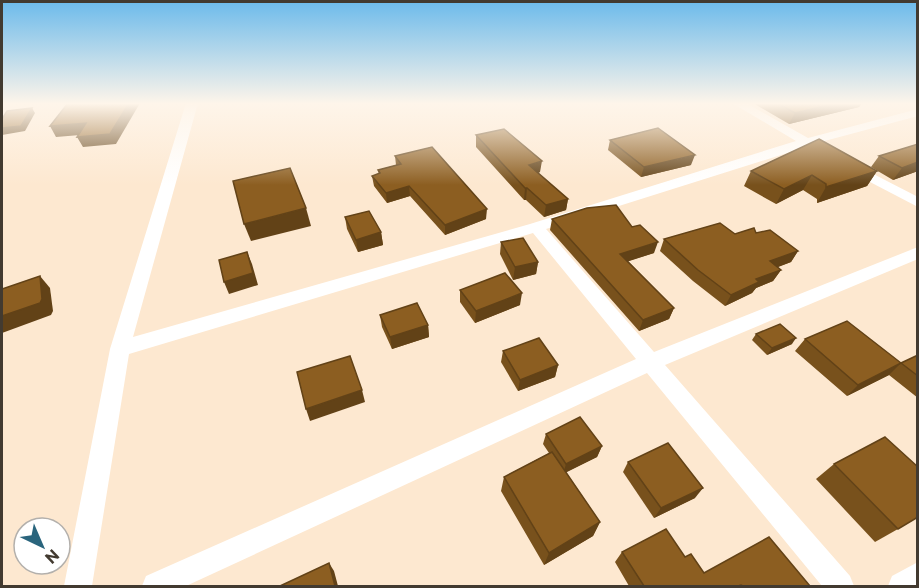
<svg xmlns="http://www.w3.org/2000/svg" width="919" height="588" viewBox="0 0 919 588" font-family="Commissioner,sans-serif">
<rect width="100%" height="100%" fill="#fde8d0"/>
<g fill="none" stroke-linecap="round" stroke-linejoin="round">
<g fill="#fff" fill-rule="evenodd">
<path d="M186,103H198L133,337L530,224L796,141L732,103H746L808,138L918,109V116L817,143V148L806,147L546,229L654,352L918,247V259L665,365L850,576L854,586H822L647,373L186,586H142L146,576L636,359L533,233L129,354L92,586H64L110,349Z"/>
<path d="M852,163L918,197V207L847,170L845,167L847,164Z"/>
<path d="M918,562V586H888L892,576Z"/>
</g>
</g>
<g fill="#78511c">
<path d="M753,103H862L859,107L789,124Z"/>
<path d="M476,135L540,172L538,173L568,199L566,210L544,217L526,200H524L476,147Z"/>
<path d="M610,140L691,165L641,177L608,150Z"/>
<path d="M918,144V171L893,180L871,167L879,156Z"/>
<path d="M395,156L486,219L445,235L410,196L387,203L374,186L372,176L379,174L378,170L396,165Z"/>
<path d="M751,171H877L867,186L817,203V199L803,190L776,204L744,186Z"/>
<path d="M345,217L381,232L383,245L358,252L347,229Z"/>
<path d="M552,219L632,227L654,253L628,261L674,308L669,319L639,331L550,230Z"/>
<path d="M756,233L798,251L791,262L777,267L781,270L773,281L756,288L752,293L725,306L693,281L660,251L664,239Z"/>
<path d="M501,242L538,262L536,274L513,280L500,254Z"/>
<path d="M460,290L520,305L475,323L460,302Z"/>
<path d="M380,315L428,325L429,337L392,349L382,327Z"/>
<path d="M756,334L792,344L767,355L752,340Z"/>
<path d="M805,339L901,363L918,355V398L889,375L847,396L795,351Z"/>
<path d="M503,351L558,365L555,377L518,391L501,362Z"/>
<path d="M546,434L602,446L597,457L566,472L600,522L593,536L544,565L501,491L504,477L549,453L543,444Z"/>
<path d="M628,462L695,498L654,518L623,472Z"/>
<path d="M834,464L898,529L875,542L816,479Z"/>
<path d="M622,552L685,557L704,573L810,586H629L615,562Z"/>
</g>
<g fill="#624217">
<path d="M129,103H140L116,144L83,147L77,137Z"/>
<path d="M837,103H862L859,107L789,124L795,113Z"/>
<path d="M32,108L35,113L25,131L2,135V128Z"/>
<path d="M86,123L92,134L56,137L50,126Z"/>
<path d="M695,155L691,165L641,177L644,167Z"/>
<path d="M542,161L540,172L528,176L529,165Z"/>
<path d="M918,162V171L893,180L902,168Z"/>
<path d="M877,171L867,186L817,203L826,187Z"/>
<path d="M812,175L803,190L776,204L784,189Z"/>
<path d="M409,186L410,196L387,203L386,193Z"/>
<path d="M525,188H527L526,200H524Z"/>
<path d="M568,199L566,210L544,217L546,205Z"/>
<path d="M306,208L311,226L251,241L244,224Z"/>
<path d="M487,209L486,219L445,235V225Z"/>
<path d="M381,232L383,245L358,252L356,240Z"/>
<path d="M658,242L654,253L617,265L620,254Z"/>
<path d="M798,251L791,262L763,273L770,261Z"/>
<path d="M247,252L252,264L258,285L229,294L224,282Z"/>
<path d="M538,262L536,274L513,280L515,267Z"/>
<path d="M781,270L773,281L756,288L752,293L725,306L731,295L756,279Z"/>
<path d="M40,276L50,288L53,311L51,315L2,333V316Z"/>
<path d="M522,293L520,305L475,323L476,311Z"/>
<path d="M674,308L669,319L639,331L643,320Z"/>
<path d="M428,325L429,337L392,349L390,337Z"/>
<path d="M796,338L792,344L767,355L772,348Z"/>
<path d="M901,363L889,375L847,396L858,385Z"/>
<path d="M558,365L555,377L518,391L520,380Z"/>
<path d="M362,390L365,402L310,421L306,409Z"/>
<path d="M602,446L597,457L563,474L566,464Z"/>
<path d="M703,488L695,498L654,518L661,508Z"/>
<path d="M600,522L593,536L544,565L549,553Z"/>
<path d="M329,563L334,571L338,586H335Z"/>
</g>
<g fill="#8c5e21" stroke="#624217" stroke-width="1.5">
<path d="M68,103H129L110,134L77,137L86,123L50,126Z"/>
<path d="M777,103H837L795,113Z"/>
<path d="M32,108L21,126L2,128V119L7,111Z"/>
<path d="M658,128L695,155L644,167L610,140Z"/>
<path d="M504,129L542,161L529,165L568,199L546,205L527,188H525L476,135Z"/>
<path d="M819,139L877,171L826,187V184L812,175L784,189L751,171Z"/>
<path d="M918,144V162L902,168L879,156Z"/>
<path d="M432,147L487,209L445,225L409,186L386,193L372,176L380,173L378,170L401,164L395,156Z"/>
<path d="M290,168L306,208L244,224L233,181Z"/>
<path d="M616,205L632,227L640,225L658,242L620,254L674,308L643,320L552,219L587,208Z"/>
<path d="M369,211L381,232L356,240L345,217Z"/>
<path d="M720,223L735,234L754,228L756,233L770,230L798,251L770,261L781,270L756,279L759,282L731,295L698,270L664,239Z"/>
<path d="M523,238L538,262L515,267L501,242Z"/>
<path d="M247,252L253,273L224,282L219,260Z"/>
<path d="M505,273L522,293L476,311L460,290Z"/>
<path d="M40,276L42,299L40,303L2,316V289Z"/>
<path d="M417,303L428,325L390,337L380,315Z"/>
<path d="M847,321L901,363L858,385L805,339Z"/>
<path d="M780,324L796,338L772,348L756,334Z"/>
<path d="M539,338L558,365L520,380L503,351Z"/>
<path d="M918,355V376L901,363Z"/>
<path d="M350,356L362,390L306,409L297,372Z"/>
<path d="M580,417L602,446L566,464L546,434Z"/>
<path d="M885,437L918,467V517L898,529L834,464Z"/>
<path d="M668,443L703,488L661,508L628,462Z"/>
<path d="M552,452L600,522L549,553L504,477Z"/>
<path d="M666,529L685,557L691,554L704,573L769,537L810,586H743L741,585L738,586H644L622,552Z"/>
<path d="M329,563L335,586H280Z"/>
</g>
<linearGradient id="sky" x2="0" y2="1"><stop stop-color="#6bbaeb"/><stop offset="0.56" stop-color="#fef5ea"/><stop offset="1" stop-color="#fef5ea" stop-opacity="0"/></linearGradient>
<rect width="919" height="185" fill="url(#sky)"/>
<rect width="919" height="588" fill="none" stroke="#423a30" stroke-width="6"/>
<g transform="translate(42 546) rotate(136)"><circle r="28" fill="#ffffff" stroke="#b3b0ac" stroke-width="1.5"/>
<path d="M0-4.5L10 22L0 15L-10 22Z" fill="#2a657d"/>
<text y="-9" font-size="16" font-weight="bold" text-anchor="middle" fill="#423a30">N</text>
</g>
</svg>
